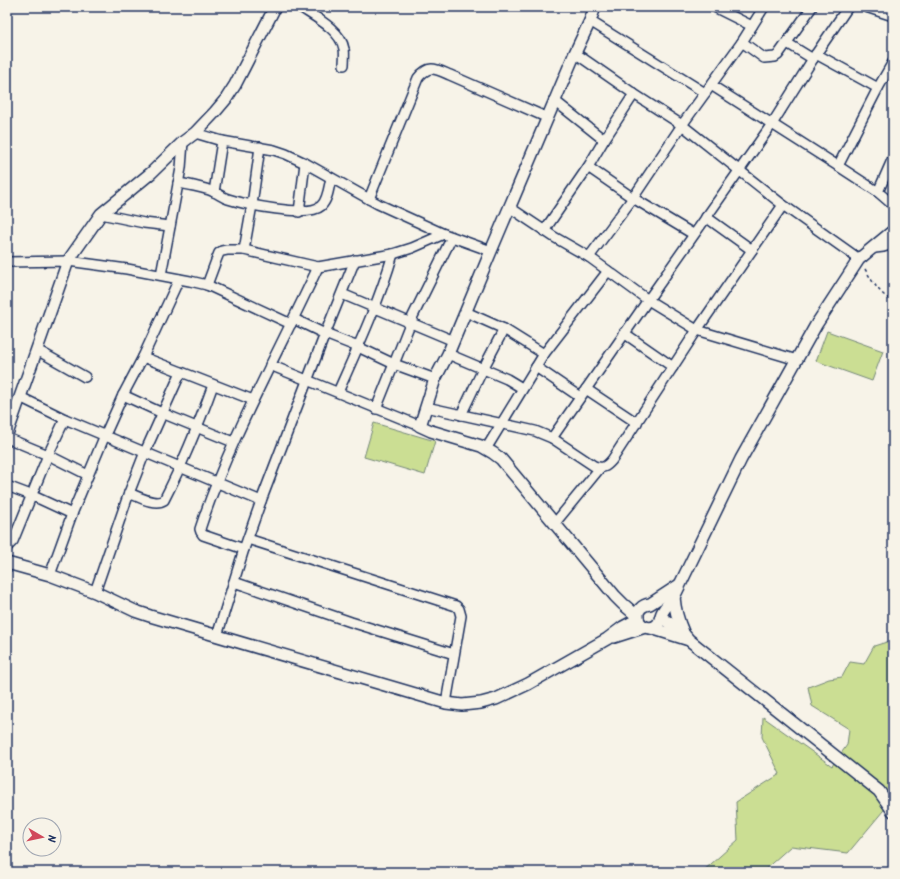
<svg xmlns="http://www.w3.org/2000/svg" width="900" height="879" viewBox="0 0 900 879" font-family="Kalam,sans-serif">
<rect width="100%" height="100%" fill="#f7f3e8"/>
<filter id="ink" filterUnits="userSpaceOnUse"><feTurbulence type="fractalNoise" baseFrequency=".025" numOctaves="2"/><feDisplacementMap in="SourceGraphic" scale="8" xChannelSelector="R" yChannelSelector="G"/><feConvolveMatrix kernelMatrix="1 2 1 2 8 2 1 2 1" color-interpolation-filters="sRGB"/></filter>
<g filter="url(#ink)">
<g fill="#cbde93" stroke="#738678">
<path d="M827,331L883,351L872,381L816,361Z"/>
<path d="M374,423L435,441L425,475L364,457Z"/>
<path d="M893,640V799L848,853L791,846L762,872H702L738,840L736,802L780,774L762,737L763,717L832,766L847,745L849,729L812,706L808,687L829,679L842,677L850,662L864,664L874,646Z"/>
</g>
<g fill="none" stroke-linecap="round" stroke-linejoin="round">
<defs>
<g id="minor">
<path d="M300,7C315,17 341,30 344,49C345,54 344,60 344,65"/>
<path d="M714,7L752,26"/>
<path d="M866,7L893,16"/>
<path d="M590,21L705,93"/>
<path d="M742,42L764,58L775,57L778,55L812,7"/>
<path d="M787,43L813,59"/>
<path d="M575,53L634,94L682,125L783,205L859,259"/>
<path d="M816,54L878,88"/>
<path d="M711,85L838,166L878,192L893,205"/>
<path d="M555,101L604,140"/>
<path d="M195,133L222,141L274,150L286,154L305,163L378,204L444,234L491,251"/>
<path d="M838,166L878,88L893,62"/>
<path d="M588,167L633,198L693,234"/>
<path d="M178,183C186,184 194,186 202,188C206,189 210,190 214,192C219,194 222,197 228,199C244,204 308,218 321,206C328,200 329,186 331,178"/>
<path d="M214,192L222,141"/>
<path d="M878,192L893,158"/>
<path d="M369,199L418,78C429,64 436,69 450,75L548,118"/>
<path d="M509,207L554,237L589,257L648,300L697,330L797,360"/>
<path d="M299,212L305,163"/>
<path d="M101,214L144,223L170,226"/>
<path d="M706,217L752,250"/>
<path d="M544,231L588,167L604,140L634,94"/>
<path d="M244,250L252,205L260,147"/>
<path d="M589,257L633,198L682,125L742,42L764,7"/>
<path d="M7,262L68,261L127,269L190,281L207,285L291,324"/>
<path d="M161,275L181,168L183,142"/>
<path d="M207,285L217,258L219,253L222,251L227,250H244L318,267L393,254L412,248L444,234"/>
<path d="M342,294L454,341"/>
<path d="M466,312L504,329L544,354"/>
<path d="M294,319L325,334L358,347L394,364L435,379"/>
<path d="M624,333L673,367"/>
<path d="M37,350L85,377"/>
<path d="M448,354L507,379L522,388"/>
<path d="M143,357L253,400"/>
<path d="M270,365L420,426"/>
<path d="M536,367L580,397"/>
<path d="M586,389L637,423"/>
<path d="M338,392C358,347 379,302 393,254"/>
<path d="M123,395L162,413L233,442"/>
<path d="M20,397L65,419L261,501"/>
<path d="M426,407L535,431L552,438L594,466C603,469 606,467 612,460L697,330L783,205"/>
<path d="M376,409L394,364L413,316L452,237"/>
<path d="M461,415L483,369L504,329"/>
<path d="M7,438L48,455L88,475"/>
<path d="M552,438L648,300L772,124L816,54L848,7"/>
<path d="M486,449L544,354L608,271"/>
<path d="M7,486L31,495L72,514"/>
<path d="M129,493C139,497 155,506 164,500C183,463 199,424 213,385"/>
<path d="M555,523L600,468"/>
<path d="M248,539L456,606L459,609L461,616L446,703"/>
<path d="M7,547L13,541L48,455L65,419"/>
<path d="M244,549L203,535L201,532L200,529C230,437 278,354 318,267"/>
<path d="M50,575L72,514L105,435L123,395L143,357L179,279"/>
<path d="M234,582L351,622L454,654"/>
<path d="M95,592L129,493L145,452L181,372"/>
<path d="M217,636L244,549L261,501L325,334L355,260"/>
</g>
<g id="tertiary">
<path d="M595,7L590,21L575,53L491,251L448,354L435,379L420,426L431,431L481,446L493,453L501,459L615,596L623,604L638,617"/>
<path d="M875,247L883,246L893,243"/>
<path d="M7,434L68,261L101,214L151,173L183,142L195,133L215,112L226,99L235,85L275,7"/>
<path d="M7,563L50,575L95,592L135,611L150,616L446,703L462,705L481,703L496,699L528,684L607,639L623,627L638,619"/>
<path d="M679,585L650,604C633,606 634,627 651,628L686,639"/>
<path d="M674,597C675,610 678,621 683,632"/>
<path d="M661,617L683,633L689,640L879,791L893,811"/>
<path d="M651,628C661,625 659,620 662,613C665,607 670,602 674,597L741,459L816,325L859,259L893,231"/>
<path d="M614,637L645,627"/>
</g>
</defs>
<use href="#minor" stroke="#1b2f5e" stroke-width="12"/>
<use href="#tertiary" stroke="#1b2f5e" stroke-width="14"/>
<path stroke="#1b2f5e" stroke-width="1.5" stroke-dasharray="3 3" stroke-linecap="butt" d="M865,269C872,281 880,295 893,301"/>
<use href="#minor" stroke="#f7f3e8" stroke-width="9"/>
<use href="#tertiary" stroke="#f7f3e8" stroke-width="11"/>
</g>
</g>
<rect width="900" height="879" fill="none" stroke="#f7f3e8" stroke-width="24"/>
<rect x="12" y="12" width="876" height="855" fill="none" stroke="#1b2f5e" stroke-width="1.5" filter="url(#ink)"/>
<g transform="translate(42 837) rotate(99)"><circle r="19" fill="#f7f3e8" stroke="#9fa5b1"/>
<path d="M0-3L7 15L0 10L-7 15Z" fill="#d1495b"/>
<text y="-6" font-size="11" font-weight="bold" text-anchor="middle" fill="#1b2f5e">N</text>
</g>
</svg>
